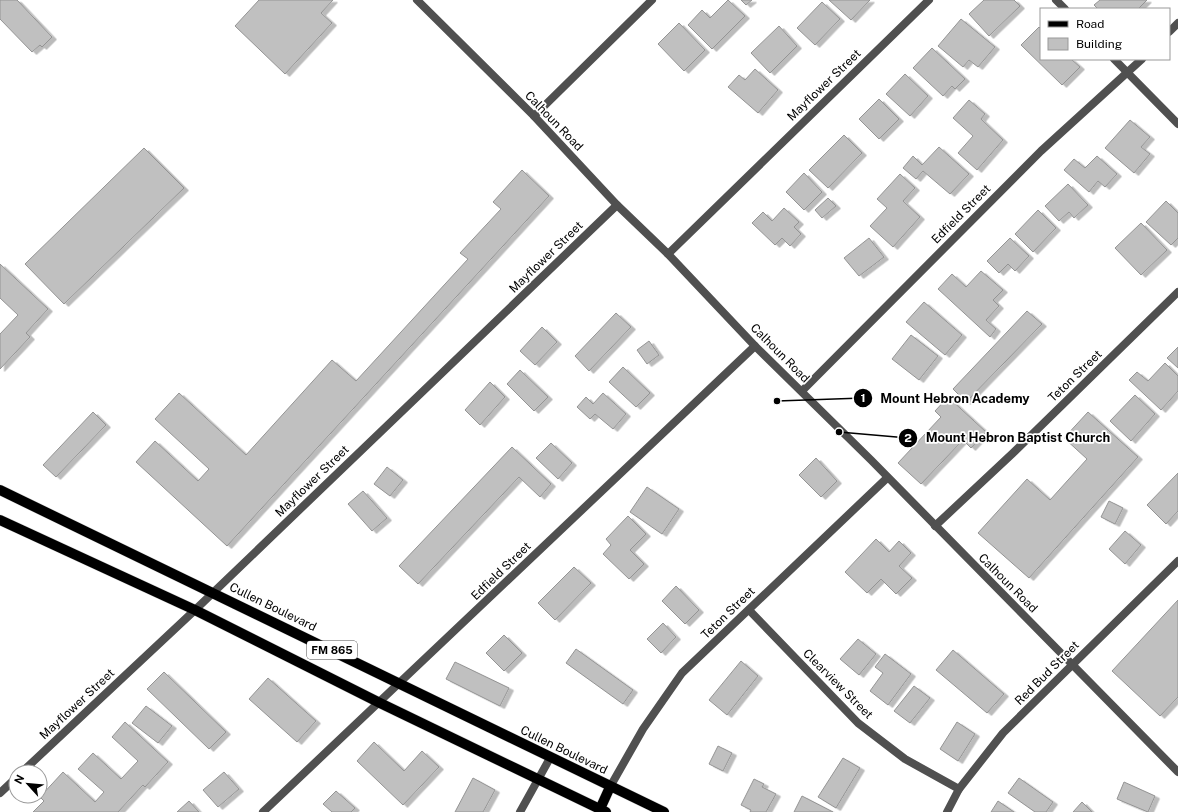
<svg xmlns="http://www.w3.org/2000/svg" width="1178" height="812" viewBox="0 0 1178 812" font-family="'Public Sans',sans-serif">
<defs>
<filter id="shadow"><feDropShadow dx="4.5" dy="2.5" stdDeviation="0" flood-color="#0004"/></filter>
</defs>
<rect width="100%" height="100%" fill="#fff"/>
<g fill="#c0c0c0" stroke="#949494" filter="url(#shadow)">
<path d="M0,0H17L52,37L42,47L40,45L32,52L0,19Z"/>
<path d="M259,0H333L321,13L332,23L285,74L235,26Z"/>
<path d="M728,0L745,16L712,49L688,25L702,10L710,18Z"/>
<path d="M741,0H752L746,5Z"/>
<path d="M829,0H870L851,20Z"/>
<path d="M984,0H1014L1020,6L989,36L969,14Z"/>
<path d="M1100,0H1147L1138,9H1098L1094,5Z"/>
<path d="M822,2L840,19L815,45L797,28Z"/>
<path d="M961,19L995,47L978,67L969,60L963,67L938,46Z"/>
<path d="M679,23L705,50L684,71L658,44Z"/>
<path d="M779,26L797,46L770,73L751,53Z"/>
<path d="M1039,27L1041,29V59H1071L1080,67L1062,85L1021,45Z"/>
<path d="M932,48L965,79L955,89L952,86L943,96L913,68Z"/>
<path d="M755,69L778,90L758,113L728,87L739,75L745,80Z"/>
<path d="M905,74L928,96L910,116L886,94Z"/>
<path d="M879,99L899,119L879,139L859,119Z"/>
<path d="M969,100L985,114L981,119L1003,140L977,170L958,153L973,136L953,118Z"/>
<path d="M1130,120L1150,137L1141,147L1150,154L1134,173L1105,148Z"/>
<path d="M844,135L862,153L828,188L809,170Z"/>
<path d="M939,147L969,174L950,194L923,171L916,179L903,168L913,156L922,165Z"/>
<path d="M144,148L184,188L64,304L25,264Z"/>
<path d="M1097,156L1117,174L1105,187L1098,181L1089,192L1064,170L1074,159L1085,168Z"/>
<path d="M522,170L549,196L227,546L136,462L155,441L198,481L209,469L155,419L179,393L246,455L332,360L356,381L468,259L460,253L501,209L493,202Z"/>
<path d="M804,173L822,192L804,210L786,192Z"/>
<path d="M900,174L915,188L903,201L920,217L893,247L870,226L887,208L877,199Z"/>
<path d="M1068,184L1088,205L1074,218L1069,212L1059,221L1045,206Z"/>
<path d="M828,198L836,206L822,218L815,210Z"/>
<path d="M1166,201L1178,213V238L1171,245L1146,222Z"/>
<path d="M784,208L799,222L794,227L801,234L790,246L782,238L775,245L752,223L763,212L772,221Z"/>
<path d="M1038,210L1056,228L1033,252L1015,234Z"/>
<path d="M1141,223L1167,250L1141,275L1115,248Z"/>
<path d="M869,238L884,257L859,276L844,258Z"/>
<path d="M1010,238L1029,256L1015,271L1008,264L999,273L987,261Z"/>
<path d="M0,264L48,309L26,333L30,337L0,369V334L18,315L0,298Z"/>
<path d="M981,271L1003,290L993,300L999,306L986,320L996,329L990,337L938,289L952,274L966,287Z"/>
<path d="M924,302L962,335L945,355L906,322Z"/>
<path d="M1027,311L1042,324L966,402L953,389Z"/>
<path d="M616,313L631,327L589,371L575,356Z"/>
<path d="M542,327L557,342L535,365L520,351Z"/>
<path d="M911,335L938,356L919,380L892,359Z"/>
<path d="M649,341L659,355L647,364L637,350Z"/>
<path d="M1178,347V368L1167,358Z"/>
<path d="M1165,363L1178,376V391L1161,410L1129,380L1137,372L1148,381Z"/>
<path d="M623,367L650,393L636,407L609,382Z"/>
<path d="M520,370L548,397L534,411L507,384Z"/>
<path d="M490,382L505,397L480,425L465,410Z"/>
<path d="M603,393L626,414L613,429L595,414L590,419L577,407L586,397L593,404Z"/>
<path d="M1135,395L1155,414L1131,441L1110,421Z"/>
<path d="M948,397L986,432L971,448L963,440L921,484L898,463L941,417L935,411Z"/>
<path d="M93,412L106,425L56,477L43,465Z"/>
<path d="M1088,412L1138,457L1029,578L978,533L1027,479L1050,500L1087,459L1064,438Z"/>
<path d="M551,443L572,463L558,479L536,458Z"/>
<path d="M512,447L551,484L540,497L519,477L418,584L399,566Z"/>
<path d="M816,458L837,481L821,497L799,475Z"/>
<path d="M387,467L403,480L390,496L374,484Z"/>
<path d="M1178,473V511L1166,524L1147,505Z"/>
<path d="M647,487L679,509L662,534L630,512Z"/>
<path d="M363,491L387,518L372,531L348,504Z"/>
<path d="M1109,501L1123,508L1115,524L1101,517Z"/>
<path d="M628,516L646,534L630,550L644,564L629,579L603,554L611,545L606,539Z"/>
<path d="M1125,531L1141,545L1125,564L1109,549Z"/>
<path d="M876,539L889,552L899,541L911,553L899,566L912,578L896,594L881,579L867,593L845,572Z"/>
<path d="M574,567L591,583L555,620L538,603Z"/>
<path d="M676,586L699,610L685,624L662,601Z"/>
<path d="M1178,600V697L1160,716L1112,671Z"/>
<path d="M663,623L676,637L661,653L647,639Z"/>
<path d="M504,635L522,653L504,671L486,653Z"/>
<path d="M858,639L876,654L859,675L840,659Z"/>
<path d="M576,649L633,690L623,704L566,663Z"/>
<path d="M953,650L1004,694L987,713L936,670Z"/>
<path d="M885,654L911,674L888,705L870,691L883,673L875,667Z"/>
<path d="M741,661L758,676L727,715L709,700Z"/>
<path d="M455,662L509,688L500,706L446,679Z"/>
<path d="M164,672L226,732L209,749L147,689Z"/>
<path d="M268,678L316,721L297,742L249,699Z"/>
<path d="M914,686L930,698L910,723L894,711Z"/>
<path d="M146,706L172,726L158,743L132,723Z"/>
<path d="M125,722L168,762L145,787L143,785L118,812H33L44,801L40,797L63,772L95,802L104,792L78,769L93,753L121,779L138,761L112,737Z"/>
<path d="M957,722L975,734L958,761L940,749Z"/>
<path d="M374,742L404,771L422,751L439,767L403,805L357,761Z"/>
<path d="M718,746L732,753L723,771L709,764Z"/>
<path d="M843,758L860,768L836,808L818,797Z"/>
<path d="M224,772L239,789L218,807L203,790Z"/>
<path d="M473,778L495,790L483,812H455Z"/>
<path d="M1019,778L1053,802L1046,812H1035L1008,793Z"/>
<path d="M754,779L764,784L762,787L776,794L766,812H750L751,810L741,805Z"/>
<path d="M1124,782L1155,796L1148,812L1117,799Z"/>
<path d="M336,791L355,808L351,812H332L323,804Z"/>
<path d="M802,796L833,812H794Z"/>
<path d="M189,801L199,812H177Z"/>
<path d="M998,801L1014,812H991Z"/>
<path d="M1082,802L1092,812H1073Z"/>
</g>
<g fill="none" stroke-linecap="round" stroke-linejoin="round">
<defs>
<g id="primary">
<path d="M0,490L664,812"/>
<path d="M0,520L195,610L380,703L606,812"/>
<path d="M600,809L610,787"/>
</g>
</defs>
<use href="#primary" stroke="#dbdbdb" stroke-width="11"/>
<g stroke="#505050" stroke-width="8">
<path d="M417,0L534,116L617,205L668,254L755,346L871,460L1178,772"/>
<path d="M1056,0L1065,9"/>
<path d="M1169,32L1178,23"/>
<path d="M1114,59L1178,124"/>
<path d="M534,116L652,0"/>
<path d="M668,254L929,0"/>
<path d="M802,391L1041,151L1142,59"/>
<path d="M935,526L1013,453L1178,292"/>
<path d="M749,610L858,723L905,759L959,789"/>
<path d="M22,772L195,610L617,205"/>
<path d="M610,787L643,729L682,673L887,478"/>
<path d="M0,793L16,778"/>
<path d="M263,812L755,346"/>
<path d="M520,812L550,758"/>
<path d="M947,812L959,789L1003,733L1178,561"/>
</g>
<use href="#primary" stroke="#000" stroke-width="10"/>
</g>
<g text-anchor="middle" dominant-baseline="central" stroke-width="3.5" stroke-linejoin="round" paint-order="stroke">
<rect fill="#fff" stroke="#4c4c4c" stroke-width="1" x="307" y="641" width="50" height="18" rx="3"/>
<g font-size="11" font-weight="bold" fill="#000">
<text x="332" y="650">FM 865</text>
</g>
<g font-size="12" fill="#000" stroke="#fff">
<text transform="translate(824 85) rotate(-44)">Mayflower Street</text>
<text transform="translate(554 121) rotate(46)">Calhoun Road</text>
<text transform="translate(961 214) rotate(-45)">Edfield Street</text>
<text transform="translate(546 257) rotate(-44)">Mayflower Street</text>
<text transform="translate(780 353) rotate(45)">Calhoun Road</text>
<text transform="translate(1075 376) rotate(-44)">Teton Street</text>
<text transform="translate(312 481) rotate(-44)">Mayflower Street</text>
<text transform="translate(501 571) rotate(-44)">Edfield Street</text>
<text transform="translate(1008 583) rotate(45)">Calhoun Road</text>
<text transform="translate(273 607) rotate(26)">Cullen Boulevard</text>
<text transform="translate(728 613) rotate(-44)">Teton Street</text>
<text transform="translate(1047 673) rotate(-45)">Red Bud Street</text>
<text transform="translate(838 684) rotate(45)">Clearview Street</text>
<text transform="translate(77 704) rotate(-43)">Mayflower Street</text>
<text transform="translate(564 750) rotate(26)">Cullen Boulevard</text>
</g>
</g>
<path fill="none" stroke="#000" stroke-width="1.5" d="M777 401L863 398M839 432L908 438"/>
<g fill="#000" stroke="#fff" stroke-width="1.5">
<circle cx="777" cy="401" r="4"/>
<circle cx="839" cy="432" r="4"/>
<circle cx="863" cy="398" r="10"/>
<circle cx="908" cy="438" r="10"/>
</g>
<g font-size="12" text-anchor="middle" font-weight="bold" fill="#fff">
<text x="863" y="402">1</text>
<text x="908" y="442">2</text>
</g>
<g font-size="13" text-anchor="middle" font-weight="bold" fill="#000" stroke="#fff" stroke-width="3.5" stroke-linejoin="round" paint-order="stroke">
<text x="955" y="403">Mount Hebron Academy</text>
<text x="1018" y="442">Mount Hebron Baptist Church</text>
</g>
<rect x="1040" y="8" width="130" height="52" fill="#ffffff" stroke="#999999"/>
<rect x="1048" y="21" width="20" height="6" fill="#000000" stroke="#999999"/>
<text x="1076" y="28" font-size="12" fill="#000000">Road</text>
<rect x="1048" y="38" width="20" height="12" fill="#c0c0c0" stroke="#999999"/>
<text x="1076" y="48" font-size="12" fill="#000000">Building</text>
<g transform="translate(28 784) rotate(297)"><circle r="19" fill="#ffffff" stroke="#999999"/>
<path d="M0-3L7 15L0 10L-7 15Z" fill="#000000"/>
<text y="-6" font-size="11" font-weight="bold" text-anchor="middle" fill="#000000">N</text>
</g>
</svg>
